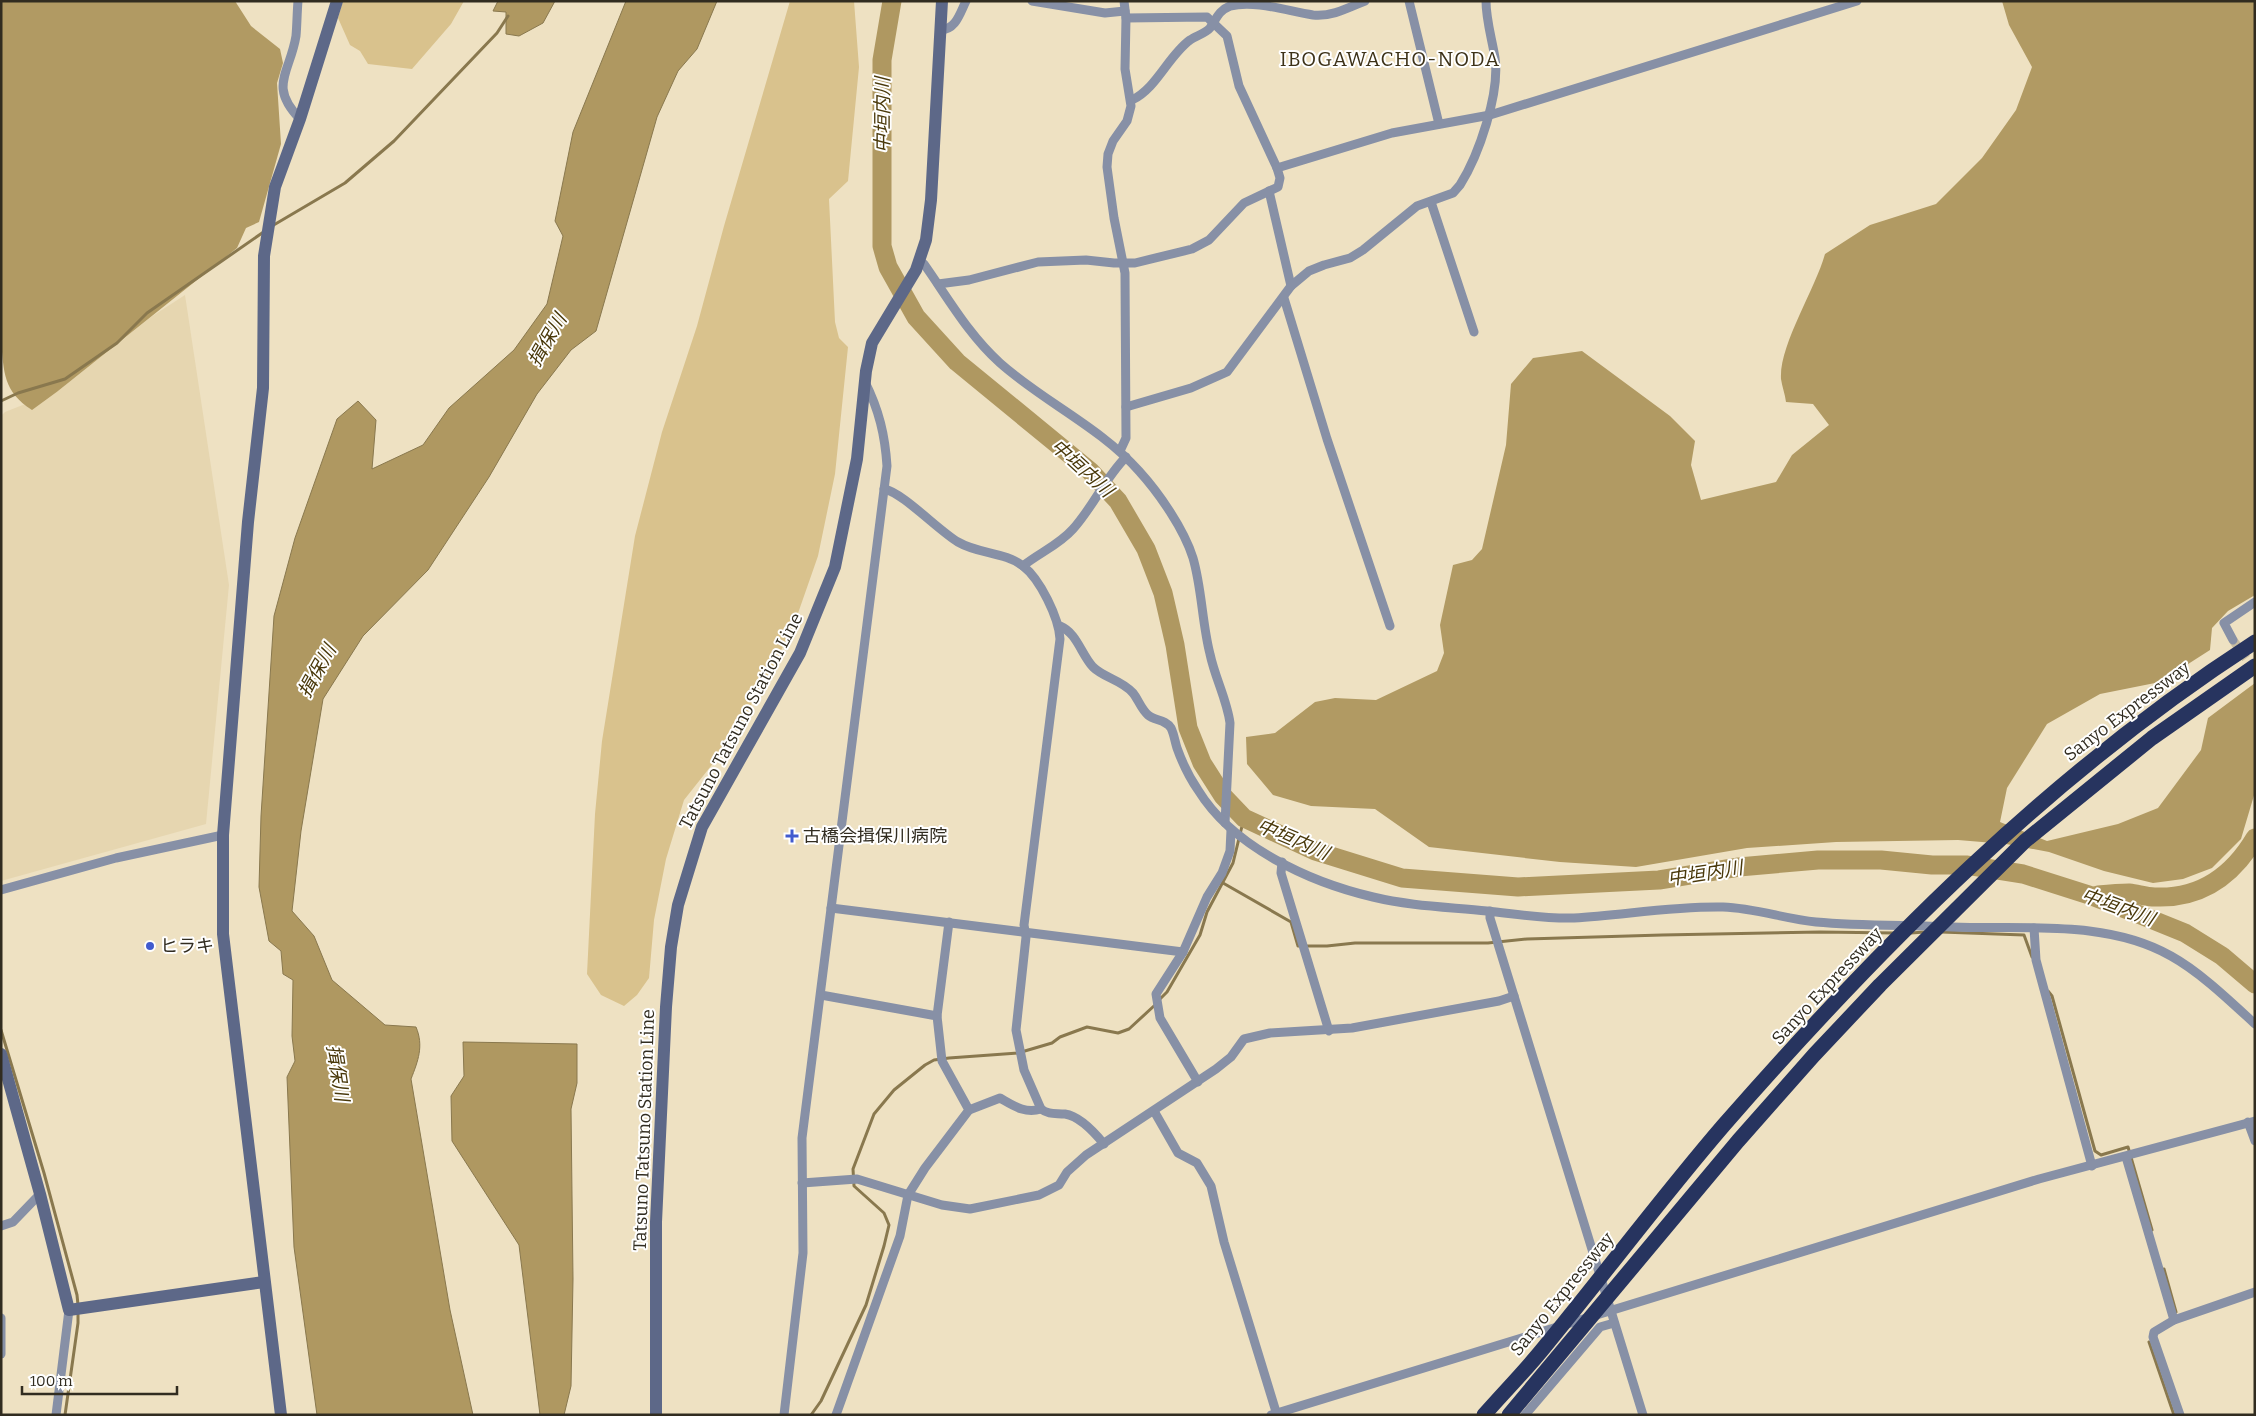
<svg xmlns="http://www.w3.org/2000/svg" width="2256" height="1416" viewBox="0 0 2256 1416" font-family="Bitter,'Noto Sans JP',serif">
<rect width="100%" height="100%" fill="#eee1c2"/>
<path fill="#e6d6b0" d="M185,295L229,585L206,824L1,881V416L5,412L58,391L151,317Z"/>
<g fill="#d9c28d">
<path d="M343,1H464L451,24L412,69L368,64L360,51L350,45L338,18Z"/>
<path d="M790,1H854L859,67L848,181L829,199L835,322L839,338L848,347L835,474L818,556L796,619L776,661L730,742L684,800L666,859L654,920L649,978L637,995L624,1006L601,995L587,974L595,814L602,741L635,536L662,432L697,326L724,226Z"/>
</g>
<g fill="#b19a63">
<path d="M1,1H235L251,26L280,49L283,63L277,83L281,144L259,222L246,228L237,248L58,391L32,410C3,391 4,373 1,340Z"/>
<path d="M2002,1H2255V595L2228,611L2212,628L2210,650L2160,682L2100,694L2047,724L2007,788L2000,822L2047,841L2118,824L2158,808L2201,750L2208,718L2255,683V792L2241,839L2212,868L2183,879L2153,883L2104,871L2049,852L2006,844L1958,840L1836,842L1747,848L1636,867L1560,862L1429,847L1375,809L1311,806L1273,795L1247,764L1246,737L1275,733L1315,702L1335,698L1376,700L1437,671L1444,653L1440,625L1453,565L1472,560L1482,549L1506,445L1511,384L1533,358L1582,351L1670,416L1695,441L1691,465L1701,500L1776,482L1792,455L1829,425L1813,404L1786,402C1785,394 1782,386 1781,379C1779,345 1815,290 1825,254L1870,225L1936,204L1982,158L2016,110L2032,67L2009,25Z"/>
</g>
<g fill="#af9861" stroke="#89784e">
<path d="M498,1H555L543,23L519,36L506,34V12L493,11Z"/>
<path d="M626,1H717L697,49L678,71L657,117L596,331L571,350L537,394L489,477L428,570L363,636L323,699L301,831L292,911L314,936L332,980L385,1025L416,1027C424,1046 418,1061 411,1079L450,1310L473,1415H317L294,1247L287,1077L295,1061L292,1036L293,980L283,974L281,951L269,941L259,887L261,816L274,616L295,538L337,419L358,401L376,420L372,469L423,445L449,408L514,350L547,304L563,236L555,221L573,132Z"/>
<path d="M463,1042L577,1044V1083L571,1109L573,1279L571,1386L564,1415H540L519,1245L452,1141L451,1096L464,1076Z"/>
</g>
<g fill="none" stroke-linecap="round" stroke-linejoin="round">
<g stroke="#89784e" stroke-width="3">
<path d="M272,226L345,183L394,141L497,33L508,16"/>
<path d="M1,401L18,393L65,379L117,343L147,313L265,231"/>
<path d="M1223,883L1291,922L1298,946H1327L1355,943H1488L1527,939L1662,935L1820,932L1895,933"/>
<path d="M1941,932L2024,935L2032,957"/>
<path d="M1911,933L1925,932"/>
<path d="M2048,991L2052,996L2095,1151L2101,1155L2128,1147L2152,1230"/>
<path d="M1159,1000L1167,992L1200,935L1207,912L1233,863L1244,818"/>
<path d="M1,1030L44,1173L77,1295L78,1305"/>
<path d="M2164,1269L2176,1312"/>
<path d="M2149,1342L2174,1415"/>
<path d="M65,1415L78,1323V1311"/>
<path d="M811,1415L821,1401L866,1305L884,1246L889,1225L884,1213L854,1186L853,1169L874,1114L894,1090L925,1065L934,1060L949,1058L1018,1053L1052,1043L1060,1037L1087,1027L1118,1033L1129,1029L1155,1005"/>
</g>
<g stroke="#af9861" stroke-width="19">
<path d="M892,1L882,60V246L888,267L916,317L957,362L1090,471L1118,501L1146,549L1163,593L1175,645L1188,728L1202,763L1223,796L1244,818L1315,851L1402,878L1518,887L1659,880L1739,867L1818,860H1881L1932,865H1966L2023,874L2089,895L2143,916L2185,933L2222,956L2255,984"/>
<path d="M2098,895C2108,894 2118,893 2129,893C2138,894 2146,897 2155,897C2201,899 2233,875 2255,838"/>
</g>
<path stroke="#c8bda2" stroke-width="9" stroke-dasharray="9 4.5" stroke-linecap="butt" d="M2233,640L2255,671"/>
<g stroke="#8790a6" stroke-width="9">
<path d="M298,1C297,13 297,25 296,36C290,73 268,86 300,119"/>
<path d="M1032,1L1105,13L1125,11"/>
<path d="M1409,1L1439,124"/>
<path d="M1126,18L1207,17L1227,36L1239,86L1277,168"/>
<path d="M940,30C956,30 960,13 966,1"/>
<path d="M1132,100C1157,88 1168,56 1190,40C1196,36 1206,33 1210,28C1217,18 1218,11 1230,6C1256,0 1287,11 1313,15C1331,17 1348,8 1365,1"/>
<path d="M1269,191L1291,286"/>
<path d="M1431,202L1474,332"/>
<path d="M920,261L924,264C948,298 968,334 1000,363C1044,402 1100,427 1139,471C1159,493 1184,529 1193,558C1202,589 1202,623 1210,654C1215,678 1227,700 1230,723L1225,823"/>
<path d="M938,284L969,280L1038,262L1086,260L1114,263H1135L1192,249L1209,240L1244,203L1278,187L1280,178L1277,168L1392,133L1490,115L1857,1"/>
<path d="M1284,298L1327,439L1390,626"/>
<path d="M1126,407L1191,388L1227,372L1291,286L1309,271L1324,265L1350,258L1363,250L1417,206L1453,193L1460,185C1479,155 1500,93 1495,58C1492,39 1486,20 1486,1"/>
<path d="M1120,451L1126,438L1125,273L1114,218L1107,167L1108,154L1113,141L1127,121L1131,106L1125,69L1126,18L1124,1"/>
<path d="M884,489C902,492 939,531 958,542C978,554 1005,552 1023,566C1040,579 1059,618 1060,639L1024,925L1026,937L1016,1030L1024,1070L1041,1109C1049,1115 1055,1113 1065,1114C1079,1116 1095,1133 1104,1144"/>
<path d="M1023,566C1039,553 1059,545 1073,529C1093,507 1105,478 1126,457"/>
<path d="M1060,626C1077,633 1081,654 1093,667C1104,678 1122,680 1133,693C1138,699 1141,709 1148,715C1155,721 1165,719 1171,728C1174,734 1175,742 1177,748C1182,762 1189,777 1198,790C1233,847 1309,882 1373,897C1410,906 1449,907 1487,911C1516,914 1545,919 1574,918C1624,915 1673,906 1723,907C1755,908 1785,919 1816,922C1861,926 1907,925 1952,927C2023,930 2106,919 2171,956C2200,972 2230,1001 2255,1024"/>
<path d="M2233,640L2224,623L2255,602"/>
<path d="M1282,862L1281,873L1329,1031"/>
<path d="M1,890L116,858L223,835"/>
<path d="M831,908L1183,952"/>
<path d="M1490,911V918L1643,1415"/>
<path d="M2034,928L2036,960L2092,1166"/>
<path d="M821,995L937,1016L942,1061L969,1110L925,1168L908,1195L900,1236L836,1415"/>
<path d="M937,1016L949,922"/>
<path d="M1198,1082L1160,1018L1156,994L1183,952L1207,897L1222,873L1230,851L1231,830"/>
<path d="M969,1110L1000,1098C1014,1106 1025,1114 1041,1109"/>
<path d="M1154,1111L1178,1153L1197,1163L1211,1186L1224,1242L1277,1415"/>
<path d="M2248,1122L2255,1141"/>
<path d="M2126,1157L2174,1320"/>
<path d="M802,1183L857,1179L942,1205L970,1209L1039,1195L1059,1185L1067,1172L1086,1155L1216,1069L1231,1057L1244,1039L1270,1033L1352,1028L1499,1001L1514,996"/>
<path d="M1,1226L13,1222L40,1194"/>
<path d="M1,1318V1354"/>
<path d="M56,1415L69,1310"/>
<path d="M784,1415L803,1253L802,1138L887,466C885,435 879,410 865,382"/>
<path d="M1271,1415L2039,1179L2255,1121"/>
<path d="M1525,1415L1600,1327L1614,1323"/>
<path d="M2180,1415L2153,1337L2154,1332L2174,1320L2255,1292"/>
</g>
<g stroke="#5d6888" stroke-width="12">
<path d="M1,1054L40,1194L69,1310L264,1282"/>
<path d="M281,1415L223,934V835L248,522L263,388L264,256L275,187L300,119L337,1"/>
<path d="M656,1415V1222L666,1007L671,947L678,905L702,827L800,653L835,567L857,459L866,371L872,343L916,270L926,240L931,200L942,1"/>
</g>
<g stroke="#27345f" stroke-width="15">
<path d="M1484,1415C1505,1391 1527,1369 1546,1345C1606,1272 1662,1197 1723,1126C1881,945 2052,773 2255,642"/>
<path d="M1509,1415L1738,1141L1814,1055L1880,985L2025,841L2152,738L2255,666"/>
</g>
</g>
<g fill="#415bce" stroke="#fff" stroke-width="2">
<path d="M789.5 828.5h5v5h5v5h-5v5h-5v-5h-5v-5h5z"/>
<circle cx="150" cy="946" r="5"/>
</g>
<g text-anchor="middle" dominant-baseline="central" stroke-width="4" stroke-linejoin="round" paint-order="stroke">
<g font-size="18" fill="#312c20" stroke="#fff">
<text transform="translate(2127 711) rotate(-37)">Sanyo Expressway</text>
<text transform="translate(741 721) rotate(-62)">Tatsuno Tatsuno Station Line</text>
<text transform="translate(1827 986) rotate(-47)">Sanyo Expressway</text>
<text transform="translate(644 1130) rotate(-88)">Tatsuno Tatsuno Station Line</text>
<text transform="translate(1562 1294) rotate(-51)">Sanyo Expressway</text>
</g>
<g font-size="18" fill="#312c20" stroke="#fff" text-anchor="start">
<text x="803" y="836">古橋会揖保川病院</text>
<text x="160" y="946">ヒラキ</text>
</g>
<g font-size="19" font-style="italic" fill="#49380a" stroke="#fff">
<text transform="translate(882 115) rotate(-90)">中垣内川</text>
<text transform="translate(547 340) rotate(-60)">揖保川</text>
<text transform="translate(1082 468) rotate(42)">中垣内川</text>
<text transform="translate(317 671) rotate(-61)">揖保川</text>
<text transform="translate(1293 839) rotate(23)">中垣内川</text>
<text transform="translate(1705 873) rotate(-9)">中垣内川</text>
<text transform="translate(2118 907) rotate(20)">中垣内川</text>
<text transform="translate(338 1073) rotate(81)">揖保川</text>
</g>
<g font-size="20" letter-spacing="1" fill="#3d3218" stroke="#fff">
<text x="1390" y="59">IBOGAWACHO-NODA</text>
</g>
</g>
<rect width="2256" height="1416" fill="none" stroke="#312c20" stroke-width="5"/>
<path d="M22 1386v8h155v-8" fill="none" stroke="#312c20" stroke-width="2.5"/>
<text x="30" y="1386" font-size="15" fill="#312c20" stroke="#ffffff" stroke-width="4" paint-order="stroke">100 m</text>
</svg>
